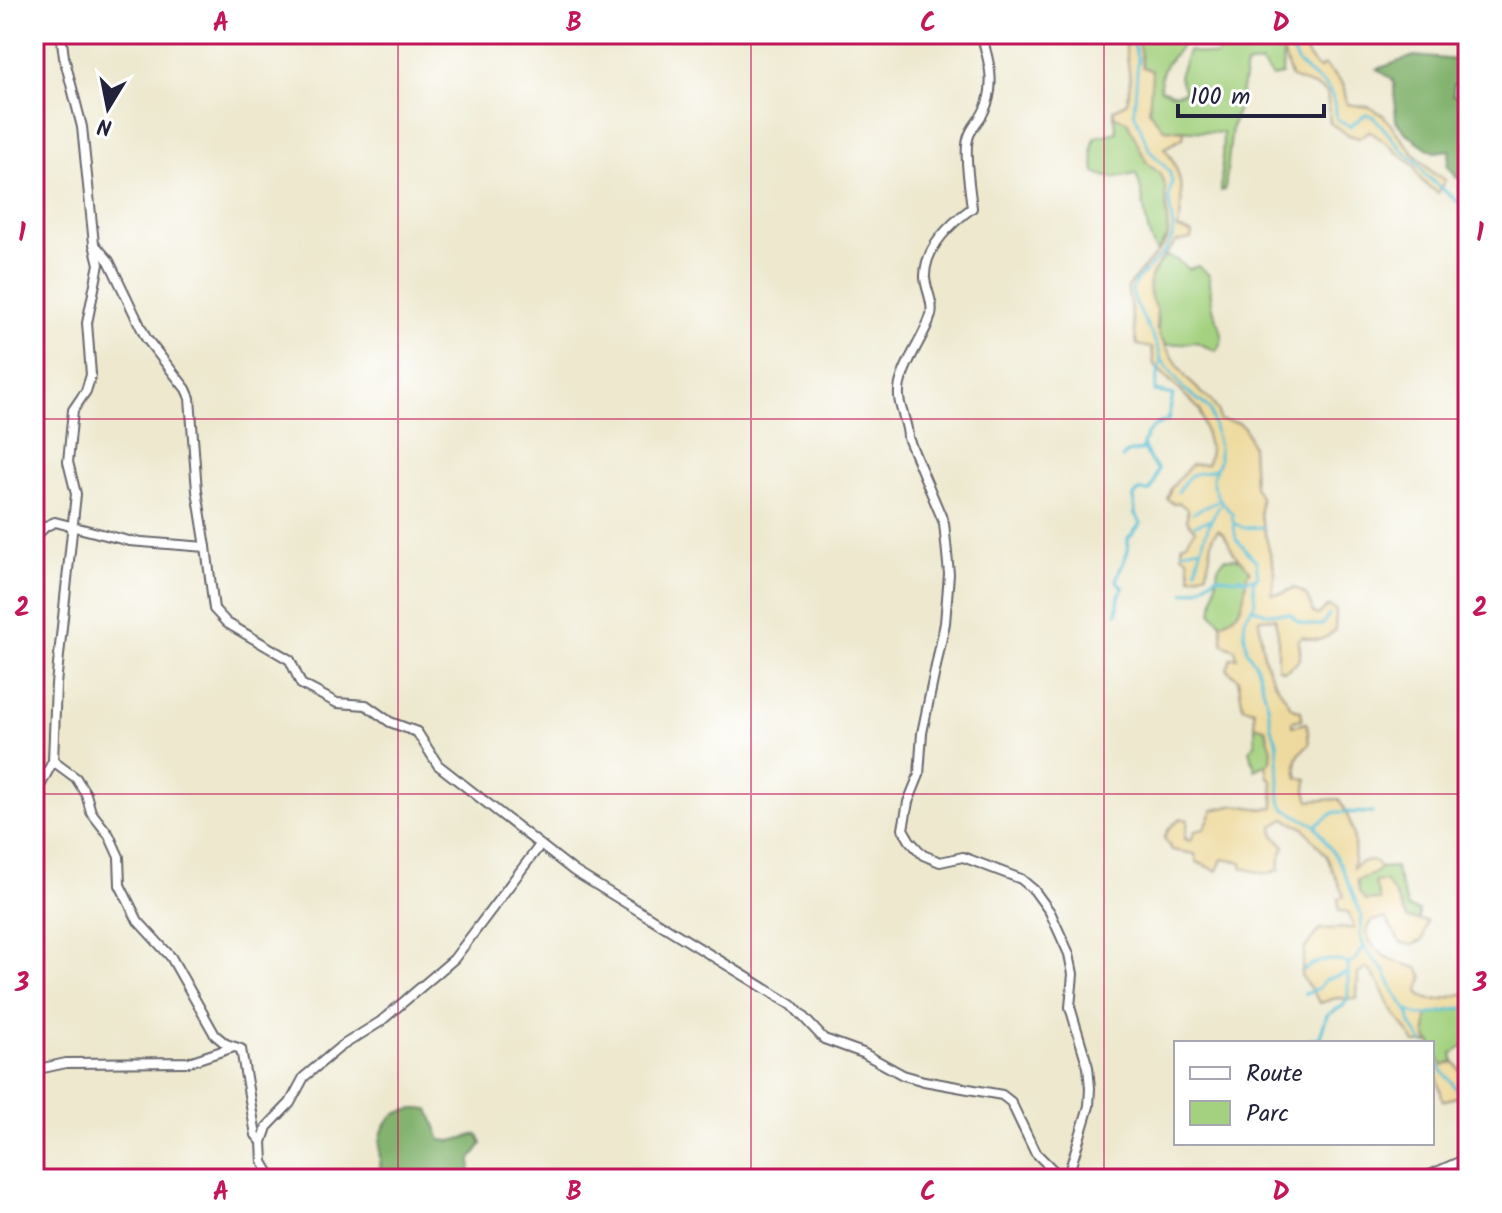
<svg xmlns="http://www.w3.org/2000/svg" width="1502" height="1213" viewBox="0 0 1502 1213" font-family="Kalam,sans-serif">
<rect width="100%" height="100%" fill="#fff"/>
<filter id="ink" filterUnits="userSpaceOnUse"><feTurbulence type="fractalNoise" baseFrequency=".0125" numOctaves="2"/><feDisplacementMap in="SourceGraphic" scale="16" xChannelSelector="R" yChannelSelector="G"/><feConvolveMatrix kernelMatrix="1 2 1 2 8 2 1 2 1" color-interpolation-filters="sRGB"/></filter>
<filter id="wash" filterUnits="userSpaceOnUse"><feTurbulence type="fractalNoise" baseFrequency=".006" numOctaves="4" result="noise"/><feDisplacementMap in="SourceGraphic" scale="32" xChannelSelector="R" yChannelSelector="G"/><feGaussianBlur stdDeviation="1.8" result="paint"/><feColorMatrix in="noise" values="0 0 0 0 0 0 0 0 0 0 0 0 0 0 0 0 0 1.4 0 .05"/><feComposite in="paint" operator="in"/></filter>
<g filter="url(#wash)">
<rect width="100%" height="100%" fill="#ede8ce"/>
<g fill="#a4d17f" stroke="#637a5d" stroke-width="2">
<path d="M1187,34C1178,59 1160,58 1160,89L1175,94L1185,92L1179,76L1188,51L1216,56L1222,42L1208,34H1277L1283,52L1282,75L1272,77L1261,63L1246,66L1240,101L1232,127L1225,190L1221,191L1223,133L1164,129L1149,111L1152,71L1143,67L1137,35Z"/>
<path d="M1114,116L1127,121L1147,163L1160,174L1165,185L1168,235L1157,252C1142,229 1147,199 1136,174C1119,177 1111,181 1095,172L1092,149L1095,137L1117,132Z"/>
<path d="M1165,256L1175,259L1189,269L1198,266L1209,275C1211,286 1210,297 1213,308C1217,325 1229,334 1216,351L1196,342L1166,345C1154,329 1160,331 1157,316C1155,309 1150,304 1149,298C1145,281 1156,268 1165,256Z"/>
<path d="M1225,558C1238,558 1245,559 1251,572C1244,596 1247,614 1221,623L1212,613L1218,567Z"/>
<path d="M1255,725L1265,728L1272,749L1271,762L1255,770L1250,750L1255,744Z"/>
<path d="M1395,867L1408,908L1419,911V920L1407,919L1385,881L1375,883L1381,900L1366,901L1359,892L1357,880L1374,874L1380,868Z"/>
<path d="M1468,1007L1467,1044L1452,1054L1454,1062L1443,1066L1432,1043L1426,1037L1427,1015Z"/>
</g>
<g fill="#83b36e" stroke="#526a54" stroke-width="2">
<path d="M1414,56L1468,61V78L1454,85L1453,95L1468,101V179L1457,178L1447,166L1450,150L1435,152L1427,148L1407,134L1396,121L1394,84L1392,79L1377,69Z"/>
<path d="M414,1109H429L441,1140L452,1141L478,1134L482,1144L471,1159L470,1179H382C379,1159 375,1129 394,1115C399,1112 408,1110 414,1109Z"/>
</g>
<g fill="#eeda9e" stroke="#887e6c" stroke-width="2">
<path d="M1125,34H1139L1137,35L1143,67L1152,71L1149,111L1164,129L1184,131L1183,138L1164,148C1183,170 1184,201 1178,229L1192,233L1191,239L1176,242C1159,263 1137,282 1157,309L1156,327L1161,339L1187,379L1212,402L1218,411L1219,420L1239,423L1244,427L1252,446L1254,486L1260,497V514L1275,572L1272,594L1283,593L1294,588C1308,592 1310,601 1313,613L1318,615L1328,606L1336,610L1335,630C1324,641 1317,642 1303,637L1298,640C1303,655 1300,664 1284,671L1278,668V634L1275,618L1259,619C1261,639 1263,663 1274,681C1280,690 1286,697 1291,707L1301,711L1302,719L1292,721V726L1307,723L1309,744C1296,755 1294,762 1298,778L1307,779L1306,791L1309,801L1339,799C1353,823 1357,840 1353,868L1361,862L1375,861L1380,868L1374,874L1357,880L1359,892L1366,901L1380,900L1375,882L1385,881L1396,896L1407,919L1427,921L1423,940L1413,945L1401,943L1385,918L1372,921L1366,932C1374,957 1395,962 1418,968L1423,977L1418,992C1431,1008 1451,995 1468,993V1007L1427,1015L1426,1037L1429,1043H1415C1407,1029 1394,1015 1388,1003C1381,989 1379,979 1367,968L1358,974L1357,999L1336,998L1320,1003L1301,975L1305,948L1320,929L1354,928L1348,912L1339,911L1338,899L1344,896L1327,857L1304,828L1285,819L1273,826L1274,835L1285,846L1280,859L1279,870L1266,874L1242,868V862L1222,859L1217,871L1197,862L1195,854L1172,850L1164,838L1169,828L1181,818L1188,820L1185,839L1191,841L1195,831L1204,829L1213,810L1236,805L1262,809L1274,807L1272,780L1268,777L1266,765L1271,762L1272,749L1265,728L1255,725L1254,710L1243,707L1238,679L1227,669L1231,658H1237L1235,649L1223,644L1221,623C1246,614 1243,599 1247,575L1250,571C1246,563 1243,563 1237,557C1229,549 1229,536 1218,530L1213,536L1207,572L1191,577L1188,558L1182,554V544L1187,542L1195,530L1187,520V509L1178,502L1174,504L1167,499L1171,488L1191,465L1207,464L1210,451L1200,410L1154,365L1152,348L1137,345L1127,287L1163,246L1168,235L1165,185L1160,174L1147,163L1127,121L1114,116V110L1127,102C1134,78 1125,58 1125,34Z"/>
<path d="M1299,42C1307,51 1309,61 1319,69L1324,65L1343,84L1347,104L1369,107L1383,115L1414,154L1433,173L1445,180L1438,193C1428,186 1416,179 1415,166C1398,155 1386,141 1369,131L1359,138L1349,135L1330,123L1327,93C1316,84 1303,84 1291,77L1281,45Z"/>
<path d="M1432,1047L1443,1066L1454,1062L1468,1079L1466,1094L1443,1101L1437,1077L1432,1070Z"/>
</g>
<g fill="none" stroke-linecap="round" stroke-linejoin="round">
<g stroke="#59c0d6" stroke-width="3">
<path d="M1131,34L1138,60L1134,112L1150,151L1169,171L1172,181L1169,200L1173,227L1172,238L1165,251L1135,282L1132,291L1135,302L1157,345L1161,359L1183,388L1210,409L1219,447V461L1213,477V486L1218,497L1232,514L1236,539L1256,561L1258,576L1253,582L1255,603L1245,618L1244,631L1247,650L1257,667L1268,705L1271,728L1277,741L1280,801L1285,809L1315,825L1341,865L1362,917L1360,936L1364,946L1369,955L1384,970L1395,993L1407,1010L1418,1015H1427L1468,1007"/>
<path d="M1288,34C1292,44 1291,55 1299,64C1324,91 1331,75 1337,120L1350,126L1366,114L1374,117L1404,152L1417,162L1425,175L1468,210"/>
<path d="M1122,458L1127,453L1142,450C1145,432 1151,426 1168,420L1173,395L1155,391L1160,362"/>
<path d="M1178,492C1196,464 1191,479 1215,469"/>
<path d="M1193,513L1218,501"/>
<path d="M1236,524L1244,528L1263,527"/>
<path d="M1195,525L1210,520"/>
<path d="M1184,551L1200,548"/>
<path d="M1196,569C1202,547 1207,520 1222,503"/>
<path d="M1184,593L1199,589L1216,576L1234,579L1240,577L1244,580L1254,578"/>
<path d="M1252,608L1266,613L1291,614C1298,626 1310,625 1322,625L1329,615"/>
<path d="M1117,613L1119,596L1123,588L1116,580L1128,551V539L1141,523L1135,514L1134,496L1139,491H1150L1154,484L1158,469L1151,462L1143,445"/>
<path d="M1316,825L1335,812L1372,813"/>
<path d="M1304,970C1317,960 1332,957 1348,964"/>
<path d="M1305,994L1319,988L1325,980L1347,973"/>
<path d="M1408,1010L1411,1024L1423,1043"/>
<path d="M1309,1039L1320,1037L1327,1015L1343,1006L1348,997V964L1354,961L1363,948"/>
<path d="M1432,1058L1468,1103"/>
</g>
</g>
</g>
<g filter="url(#ink)">
<g fill="none" stroke-linecap="round" stroke-linejoin="round">
<defs>
<g id="street">
<path d="M981,34C989,60 997,87 983,113C978,122 970,129 968,139C964,154 970,190 972,208C950,224 924,248 925,278C926,290 934,303 931,315C925,336 906,359 900,384C895,404 908,419 908,438L944,523L949,574L945,623L922,733L919,775L908,802L903,829L910,841L923,855L940,862L963,857L1021,879L1034,890L1050,912L1069,954L1073,974L1070,1007L1088,1067L1090,1088L1089,1106L1067,1179"/>
<path d="M95,245L109,261L146,338L186,389L190,398L197,491L206,547"/>
<path d="M34,538L46,526L55,522L129,541L206,547L214,609L227,623L290,660L301,684L337,703L366,705L390,722L417,732L438,765L574,871L792,1005L824,1039L863,1053L903,1075L924,1081L1002,1095L1011,1102L1035,1152L1062,1179"/>
<path d="M53,761L76,778L86,794L91,812L109,835L119,857L120,885L138,921L171,957L215,1035L226,1044L241,1049L256,1135L262,1142"/>
<path d="M34,807L38,790L53,761L56,684L76,494L68,462L73,410L86,391L91,375L87,323L99,264L94,244L82,127L64,57L61,34"/>
<path d="M34,1070L66,1063L189,1062L234,1047"/>
<path d="M273,1179L263,1162L262,1142L267,1127L290,1103L304,1077L340,1047L380,1022L454,959L540,845"/>
<path d="M1421,1179L1468,1158"/>
</g>
</defs>
<use href="#street" stroke="#69676e" stroke-width="12"/>
<use href="#street" stroke="#fff" stroke-width="8"/>
</g>
</g>
<path fill="none" stroke="#c2185b" stroke-width="2" stroke-opacity="0.55" d="M398,34V1179M751,34V1179M1104,34V1179M34,419H1468M34,794H1468"/>
<rect width="1502" height="1213" fill="none" stroke="#fff" stroke-width="88"/>
<rect x="1174" y="1041" width="260" height="104" fill="#ffffff" stroke="#a7a7b1" stroke-width="2"/>
<rect x="1190" y="1067" width="40" height="12" fill="#ffffff" stroke="#a7a7b1" stroke-width="2"/>
<text x="1246" y="1081" font-size="24" fill="#22223b">Route</text>
<rect x="1190" y="1101" width="40" height="24" fill="#a4d17f" stroke="#a7a7b1" stroke-width="2"/>
<text x="1246" y="1121" font-size="24" fill="#22223b">Parc</text>
<g transform="translate(108 108) rotate(190)" stroke="#ffffff" stroke-width="6" paint-order="stroke">
<path d="M0-6L14 30L0 20L-14 30Z" fill="#22223b"/>
<text y="-12" font-size="22" font-weight="bold" text-anchor="middle" fill="#22223b">N</text>
</g>
<path d="M1178 104v12h146v-12" fill="none" stroke="#22223b" stroke-width="4"/>
<text x="1190" y="104" font-size="24" fill="#22223b" stroke="#ffffff" stroke-width="6" paint-order="stroke">100 m</text>
<rect x="44" y="44" width="1414" height="1125" fill="none" stroke="#c2185b" stroke-width="3"/>
<g font-size="26" text-anchor="middle" font-weight="bold" fill="#c2185b">
<text x="221" y="31">A</text>
<text x="574" y="31">B</text>
<text x="928" y="31">C</text>
<text x="1281" y="31">D</text>
<text x="22" y="241">1</text>
<text x="1480" y="241">1</text>
<text x="22" y="616">2</text>
<text x="1480" y="616">2</text>
<text x="22" y="991">3</text>
<text x="1480" y="991">3</text>
<text x="221" y="1200">A</text>
<text x="574" y="1200">B</text>
<text x="928" y="1200">C</text>
<text x="1281" y="1200">D</text>
</g>
</svg>
